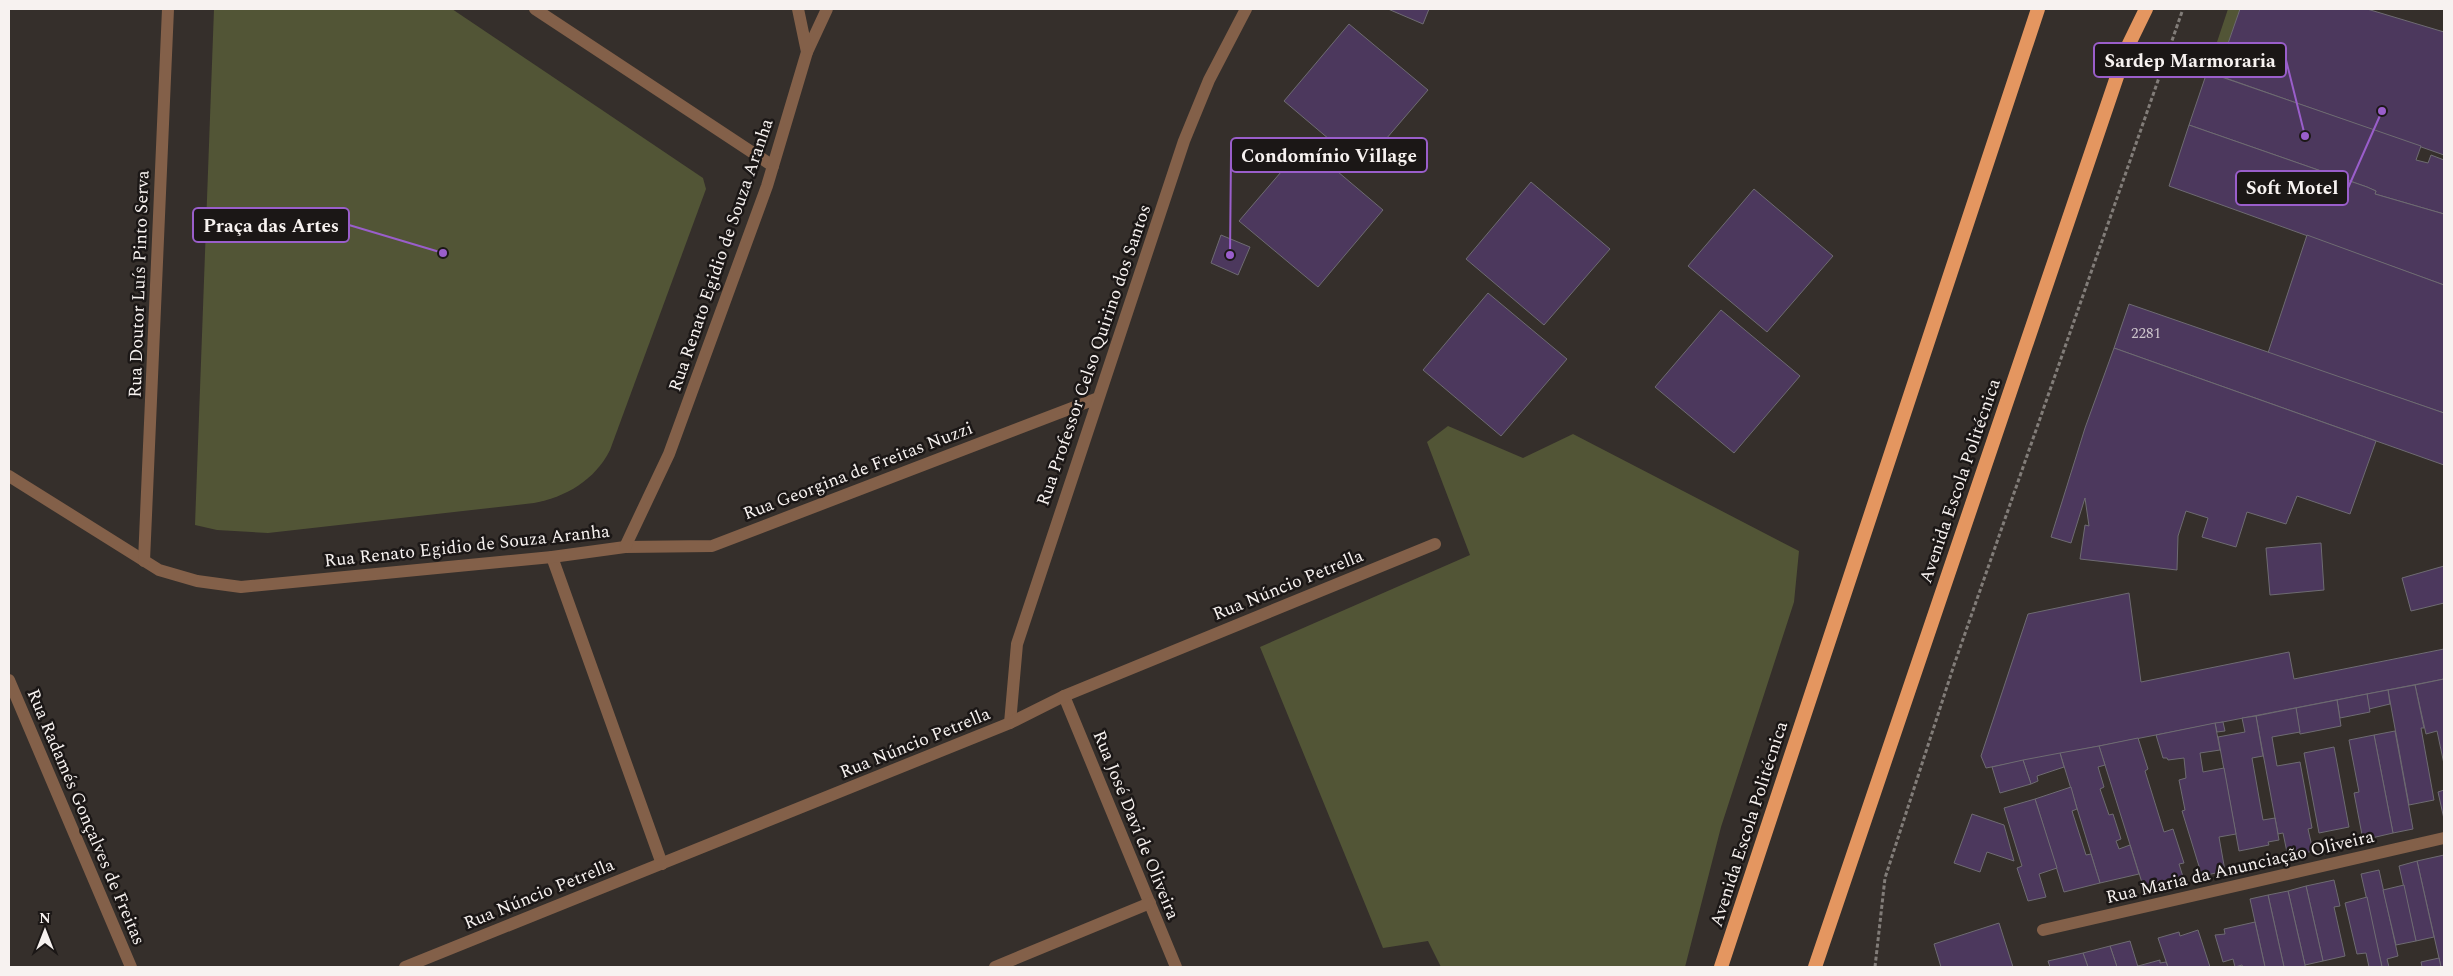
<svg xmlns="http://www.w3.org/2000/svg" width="2453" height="976" viewBox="0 0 2453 976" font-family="Spectral,serif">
<rect width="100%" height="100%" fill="#352f2b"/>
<g fill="#525536">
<path d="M214,9H452L703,178L706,189L610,450C595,480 566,497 534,503L268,533L217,530L195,525Z"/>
<path d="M2228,9H2240L2217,75L2207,72Z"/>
<path d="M1448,426L1523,458L1573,434L1799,551L1794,602L1721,827L1685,967H1441L1428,941L1383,948L1260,647L1470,555L1427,442Z"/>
</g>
<g fill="#4c385d" stroke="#6e6b72">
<path d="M1388,9H1429L1423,24Z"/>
<path d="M2240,9H2367L2444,32V155L2217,75Z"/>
<path d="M1349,24L1428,90L1362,167L1284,101Z"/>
<path d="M2207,72L2421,146L2416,160L2428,163L2431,155L2444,160V214L2375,194L2376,191L2367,187L2189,125Z"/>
<path d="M2189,125L2367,187L2376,191L2375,194L2444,214V285L2169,186Z"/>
<path d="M1305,144L1383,210L1318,287L1239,221Z"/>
<path d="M1531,182L1610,249L1544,325L1466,259Z"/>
<path d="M1754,189L1833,256L1767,332L1688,266Z"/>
<path d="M1221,235L1250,247L1238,275L1211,263Z"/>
<path d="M2307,235L2444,285V413L2268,353Z"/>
<path d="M1488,293L1567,359L1501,436L1423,370Z"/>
<path d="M2129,304L2444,413V465L2114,348Z"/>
<path d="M1721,310L1800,376L1734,453L1655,387Z"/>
<path d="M2114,348L2376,441L2350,514L2297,496L2286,524L2247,512L2236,547L2202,537L2208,518L2186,511L2178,536L2177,570L2080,559L2085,525L2089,526L2085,498L2071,543L2051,537L2085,428Z"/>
<path d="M2321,543L2324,590L2270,595L2266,548Z"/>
<path d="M2444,566V603L2411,611L2402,578Z"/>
<path d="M2129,593L2141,682L2289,652L2294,679L2444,649V679L1986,768L1981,756L2028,614Z"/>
<path d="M2444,679V764L2437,731L2426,734L2415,685Z"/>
<path d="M2415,685L2424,728H2421L2434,800L2409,805L2388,690Z"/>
<path d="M2388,690L2390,704L2369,709L2367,694Z"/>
<path d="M2367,694L2370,712L2340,718L2337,700Z"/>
<path d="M2337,700L2341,726L2300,734L2296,708Z"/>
<path d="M2296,708L2300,732L2272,737L2277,766L2300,762L2312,828L2308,829L2313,851L2288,857L2283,833L2278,834L2256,716Z"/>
<path d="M2256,716L2263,756L2252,758L2263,820L2275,818L2279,840L2268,842L2269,845L2239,851L2218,737L2245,732L2242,718Z"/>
<path d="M2223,722L2225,731L2217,732L2215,723Z"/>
<path d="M2215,723L2220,750L2200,753L2203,772L2224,768L2236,834L2219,837L2225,871L2202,876L2182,811L2185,810L2179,780L2186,778L2184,758L2168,760L2167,758H2163L2156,735Z"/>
<path d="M2395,731L2413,829L2393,833L2374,735Z"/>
<path d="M2374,735L2393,833L2363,840L2354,793L2359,792L2349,740Z"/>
<path d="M2138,738L2148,769L2145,771L2164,832L2173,829L2184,863L2179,864L2184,880L2144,889L2099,746Z"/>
<path d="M2099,746L2105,765L2098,767L2104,787L2100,789L2109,815L2113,814L2121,839L2116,841L2119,849L2130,845L2139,874L2100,883L2060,753Z"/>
<path d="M2334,747L2349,827L2319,833L2304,753Z"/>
<path d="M2060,753L2064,767L2037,776L2038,781L2031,784L2023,760Z"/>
<path d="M2023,760L2031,784L2000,793L1992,767Z"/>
<path d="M2071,787L2077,809L2072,811L2086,855L2091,854L2100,883L2064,892L2035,799Z"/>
<path d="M2444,790V819L2438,792Z"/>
<path d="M2035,799L2057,868L2039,874L2046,897L2028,901L2017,868L2022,866L2004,808Z"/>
<path d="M1972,814L2004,825L2014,861L1987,852L1980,872L1954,863Z"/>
<path d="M2444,855V967H2441L2417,861Z"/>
<path d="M2417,861L2434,937L2416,941L2399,866Z"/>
<path d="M2379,870L2398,956L2387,959L2389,967H2382L2361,874Z"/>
<path d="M2334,880L2340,906L2334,907L2345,956L2323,961L2306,886Z"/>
<path d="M2404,885L2416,941L2396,945L2383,890Z"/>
<path d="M2306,886L2323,961L2305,965L2288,891Z"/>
<path d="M2288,891L2305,965V967H2284L2268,895Z"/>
<path d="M2268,895L2284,967H2265L2250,899Z"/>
<path d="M2367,897L2382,967H2369L2366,953L2357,954L2345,903Z"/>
<path d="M2255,922L2265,967H2243L2242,965L2235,967L2233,959L2223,962L2215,935L2225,934L2224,929Z"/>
<path d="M1999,923L2013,967H1941L1934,944Z"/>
<path d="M2198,930L2210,967H2168L2158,938L2179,932L2180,936Z"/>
<path d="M2130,941L2138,967H2117L2110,946Z"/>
<path d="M2110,946L2117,967H2088L2083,953Z"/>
<path d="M2083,953L2088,967H2050L2048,961Z"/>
<path d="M2439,958L2441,967H2422L2421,962Z"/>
<path d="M2160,960V963L2166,962L2168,967L2138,966Z"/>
</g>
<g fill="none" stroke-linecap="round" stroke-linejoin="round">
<path stroke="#827d79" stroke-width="3" stroke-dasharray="4 2.5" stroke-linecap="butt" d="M1875,967L1885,878L1954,665L2183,9"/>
<path stroke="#836049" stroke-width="12" d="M552,557L662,864"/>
<g stroke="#836049" stroke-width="12">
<path d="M535,9L773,166"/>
<path d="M807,52L827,9"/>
<path d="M9,476L159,570L197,581L241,587L552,557L625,547L712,546L1098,398"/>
<path d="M625,547L669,454L767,186L807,52L798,9"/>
<path d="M144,561L168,9"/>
<path d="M9,680L131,967"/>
<path d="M1064,696L1176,967"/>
<path d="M1010,723L1017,644L1184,141L1209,80L1246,9"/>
<path d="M2043,930L2444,838"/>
<path d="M405,967L1010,723L1064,696L1435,544"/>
<path d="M995,967L1150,903"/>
</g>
<g stroke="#e49660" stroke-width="14">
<path d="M1721,967L2038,9"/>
<path d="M1815,967L2126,50L2146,9"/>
</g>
</g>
<g text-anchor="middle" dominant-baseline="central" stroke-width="5" stroke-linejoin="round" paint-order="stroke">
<g font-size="15" fill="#ccc4cb">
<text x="2146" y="333">2281</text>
</g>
<g font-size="18" fill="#f7f2f0" stroke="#1b1716">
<text transform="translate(721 255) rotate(-71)">Rua Renato Egidio de Souza Aranha</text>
<text transform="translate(139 284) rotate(-88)">Rua Doutor Luís Pinto Serva</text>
<text transform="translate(1094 355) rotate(-71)">Rua Professor Celso Quirino dos Santos</text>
<text transform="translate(858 471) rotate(-21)">Rua Georgina de Freitas Nuzzi</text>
<text transform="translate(1960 481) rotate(-71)">Avenida Escola Politécnica</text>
<text transform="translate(467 546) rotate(-6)">Rua Renato Egidio de Souza Aranha</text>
<text transform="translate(1288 585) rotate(-22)">Rua Núncio Petrella</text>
<text transform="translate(915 743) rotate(-22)">Rua Núncio Petrella</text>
<text transform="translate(86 817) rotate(67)">Rua Radamés Gonçalves de Freitas</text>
<text transform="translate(1749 824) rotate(-72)">Avenida Escola Politécnica</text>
<text transform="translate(1136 825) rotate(68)">Rua José Davi de Oliveira</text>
<text transform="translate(2240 867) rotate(-13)">Rua Maria da Anunciação Oliveira</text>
<text transform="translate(539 894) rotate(-22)">Rua Núncio Petrella</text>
</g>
</g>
<path fill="none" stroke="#9a5ecb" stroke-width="2" d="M2305 136L2286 60M1230 255L1231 155M2382 111L2348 188M443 253L349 225"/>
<g fill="#9a5ecb" stroke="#1b1716" stroke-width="2">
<circle cx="2305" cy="136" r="5"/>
<circle cx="1230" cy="255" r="5"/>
<circle cx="2382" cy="111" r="5"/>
<circle cx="443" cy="253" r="5"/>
</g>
<g fill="#1b1716" stroke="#9a5ecb" stroke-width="2">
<rect x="2094" y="43" width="192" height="34" rx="5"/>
<rect x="1231" y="138" width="196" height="34" rx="5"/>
<rect x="2236" y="171" width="112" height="34" rx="5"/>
<rect x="193" y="208" width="156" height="34" rx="5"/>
</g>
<g font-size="19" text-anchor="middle" font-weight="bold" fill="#f7f2f0">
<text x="2190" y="67">Sardep Marmoraria</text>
<text x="1329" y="162">Condomínio Village</text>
<text x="2292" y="194">Soft Motel</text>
<text x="271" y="232">Praça das Artes</text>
</g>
<rect width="2453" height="976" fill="none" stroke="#f7f2f0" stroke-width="20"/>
<g transform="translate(45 931)" stroke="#1b1716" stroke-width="4" paint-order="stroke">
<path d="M0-4L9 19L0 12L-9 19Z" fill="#f7f2f0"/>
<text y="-8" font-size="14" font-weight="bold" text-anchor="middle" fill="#f7f2f0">N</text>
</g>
</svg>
